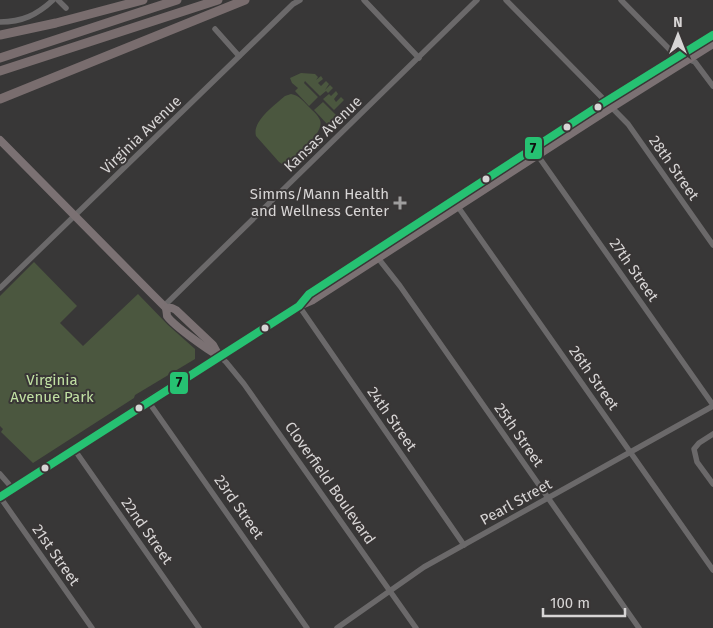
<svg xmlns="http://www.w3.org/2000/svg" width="713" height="628" viewBox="0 0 713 628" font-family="'Fira Sans',sans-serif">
<rect width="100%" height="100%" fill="#383737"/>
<g fill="#4b573f">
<path d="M301,73L315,74L318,77L316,80L321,76L323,79L318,83L321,86L326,81L329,84L325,90L330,85L333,88L328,93L326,91L320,96L305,81L304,83L318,97L309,106L295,91L298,88L292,83L290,78Z"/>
<path d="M336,91L338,94L334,99L336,102L341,97L344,100L334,110L323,99L329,94L331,96Z"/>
<path d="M291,94C299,95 304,102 310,108C313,111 318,115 320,120C325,133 297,154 289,163L282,164L279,162L256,136C252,121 275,105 285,96Z"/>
<path d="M323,102L337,116L328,125L314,110Z"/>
<path d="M34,262L77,306L60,323L83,346L138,294L168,325L195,349V359L135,395L134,398L33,463L1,432L3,429L0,426V296Z"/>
</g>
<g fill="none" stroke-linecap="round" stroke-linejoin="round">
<g stroke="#6b696a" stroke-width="5.5">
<path d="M58,0L66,8"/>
<path d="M364,0L419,58"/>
<path d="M506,0L628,124L713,245"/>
<path d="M621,0L674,54L695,62L713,86"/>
<path d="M0,22C22,22 37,15 53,0"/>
<path d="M215,29L239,56"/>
<path d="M536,153L713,405"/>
<path d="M456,204L713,570"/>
<path d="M378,258L400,286L639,628"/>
<path d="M0,288L293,4L300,0"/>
<path d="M164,306L477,0"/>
<path d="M299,306L464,545"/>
<path d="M219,356L226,362L244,384L416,628"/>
<path d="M148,401L307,628"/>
<path d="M713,434L699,443L694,449L697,462L713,484"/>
<path d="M74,449L199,628"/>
<path d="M0,474L13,489"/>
<path d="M0,497L92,628"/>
<path d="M337,628L424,567L713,406"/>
</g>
<g stroke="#7b7173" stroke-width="8">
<path d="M0,140L149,291L166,308H172L176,310L213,345L219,356"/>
<path d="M300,305L309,294L533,150L600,105L628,89L713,35"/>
<path d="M166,308C166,308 167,315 167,316C174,326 208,350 219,356"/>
<path d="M0,497L148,401L299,306L313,300L611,108L713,44"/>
</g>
<g stroke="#796d6e" stroke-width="9">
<path d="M0,35L56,23L143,0"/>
<path d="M0,58L177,0"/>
<path d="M0,71L218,0"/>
<path d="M0,99L245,0"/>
</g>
<defs>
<path id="bus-1" d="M0,497L299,306L309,294L600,105L713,35"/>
</defs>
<use href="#bus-1" stroke="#393636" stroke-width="11"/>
<use href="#bus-1" stroke="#26c172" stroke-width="8"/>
</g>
<g fill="#d7d5d5" stroke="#393636" stroke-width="2">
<circle cx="598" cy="107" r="4.5"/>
<circle cx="567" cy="127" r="4.5"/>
<circle cx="486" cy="179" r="4.5"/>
<circle cx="265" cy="328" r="4.5"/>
<circle cx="139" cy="408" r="4.5"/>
<circle cx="45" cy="468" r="4.5"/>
</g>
<path fill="#9f9e9e" stroke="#393636" stroke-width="2" d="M397.5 195.5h5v5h5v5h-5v5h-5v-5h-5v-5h5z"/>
<g text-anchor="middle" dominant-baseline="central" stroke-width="4" stroke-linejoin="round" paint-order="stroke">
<g font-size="15" fill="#d7d5d5" stroke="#393636">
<text transform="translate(323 134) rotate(-44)">Kansas Avenue</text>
<text transform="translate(141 135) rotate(-44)">Virginia Avenue</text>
<text transform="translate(674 168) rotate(55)">28th Street</text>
<text transform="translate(634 270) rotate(55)">27th Street</text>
<text transform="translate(594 378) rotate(55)">26th Street</text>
<text transform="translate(392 419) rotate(55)">24th Street</text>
<text transform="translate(519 435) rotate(55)">25th Street</text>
<text transform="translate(330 483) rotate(55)">Cloverfield Boulevard</text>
<text transform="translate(516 502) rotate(-29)">Pearl Street</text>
<text transform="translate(239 507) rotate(55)">23rd Street</text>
<text transform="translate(147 531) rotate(55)">22nd Street</text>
<text transform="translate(56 555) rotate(55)">21st Street</text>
</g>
<g font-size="15" fill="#d7d5d5" stroke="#393636" text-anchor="end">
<text x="389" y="194">Simms/Mann Health<tspan x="389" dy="17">and Wellness Center</tspan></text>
</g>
<g font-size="15" fill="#c1e0a3" stroke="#393636">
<text x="52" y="380">Virginia<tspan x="52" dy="17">Avenue Park</tspan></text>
</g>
</g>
<g stroke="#393636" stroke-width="2">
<rect x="524" y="136" width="19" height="24" rx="5" fill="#26c172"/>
<rect x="169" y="371" width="20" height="24" rx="5" fill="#26c172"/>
</g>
<g font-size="14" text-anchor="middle" font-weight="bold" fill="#111">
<text x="533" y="153">7</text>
<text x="179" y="387">7</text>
</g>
<g transform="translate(678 35)" stroke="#393636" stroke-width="4" paint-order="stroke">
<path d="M0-4L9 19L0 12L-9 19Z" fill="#d7d5d5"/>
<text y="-8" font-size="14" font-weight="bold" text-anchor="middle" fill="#d7d5d5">N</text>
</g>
<path d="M543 608v8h82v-8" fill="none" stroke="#d7d5d5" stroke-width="2.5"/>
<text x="550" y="608" font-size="15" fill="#d7d5d5" stroke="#393636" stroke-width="4" paint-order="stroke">100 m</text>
</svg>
